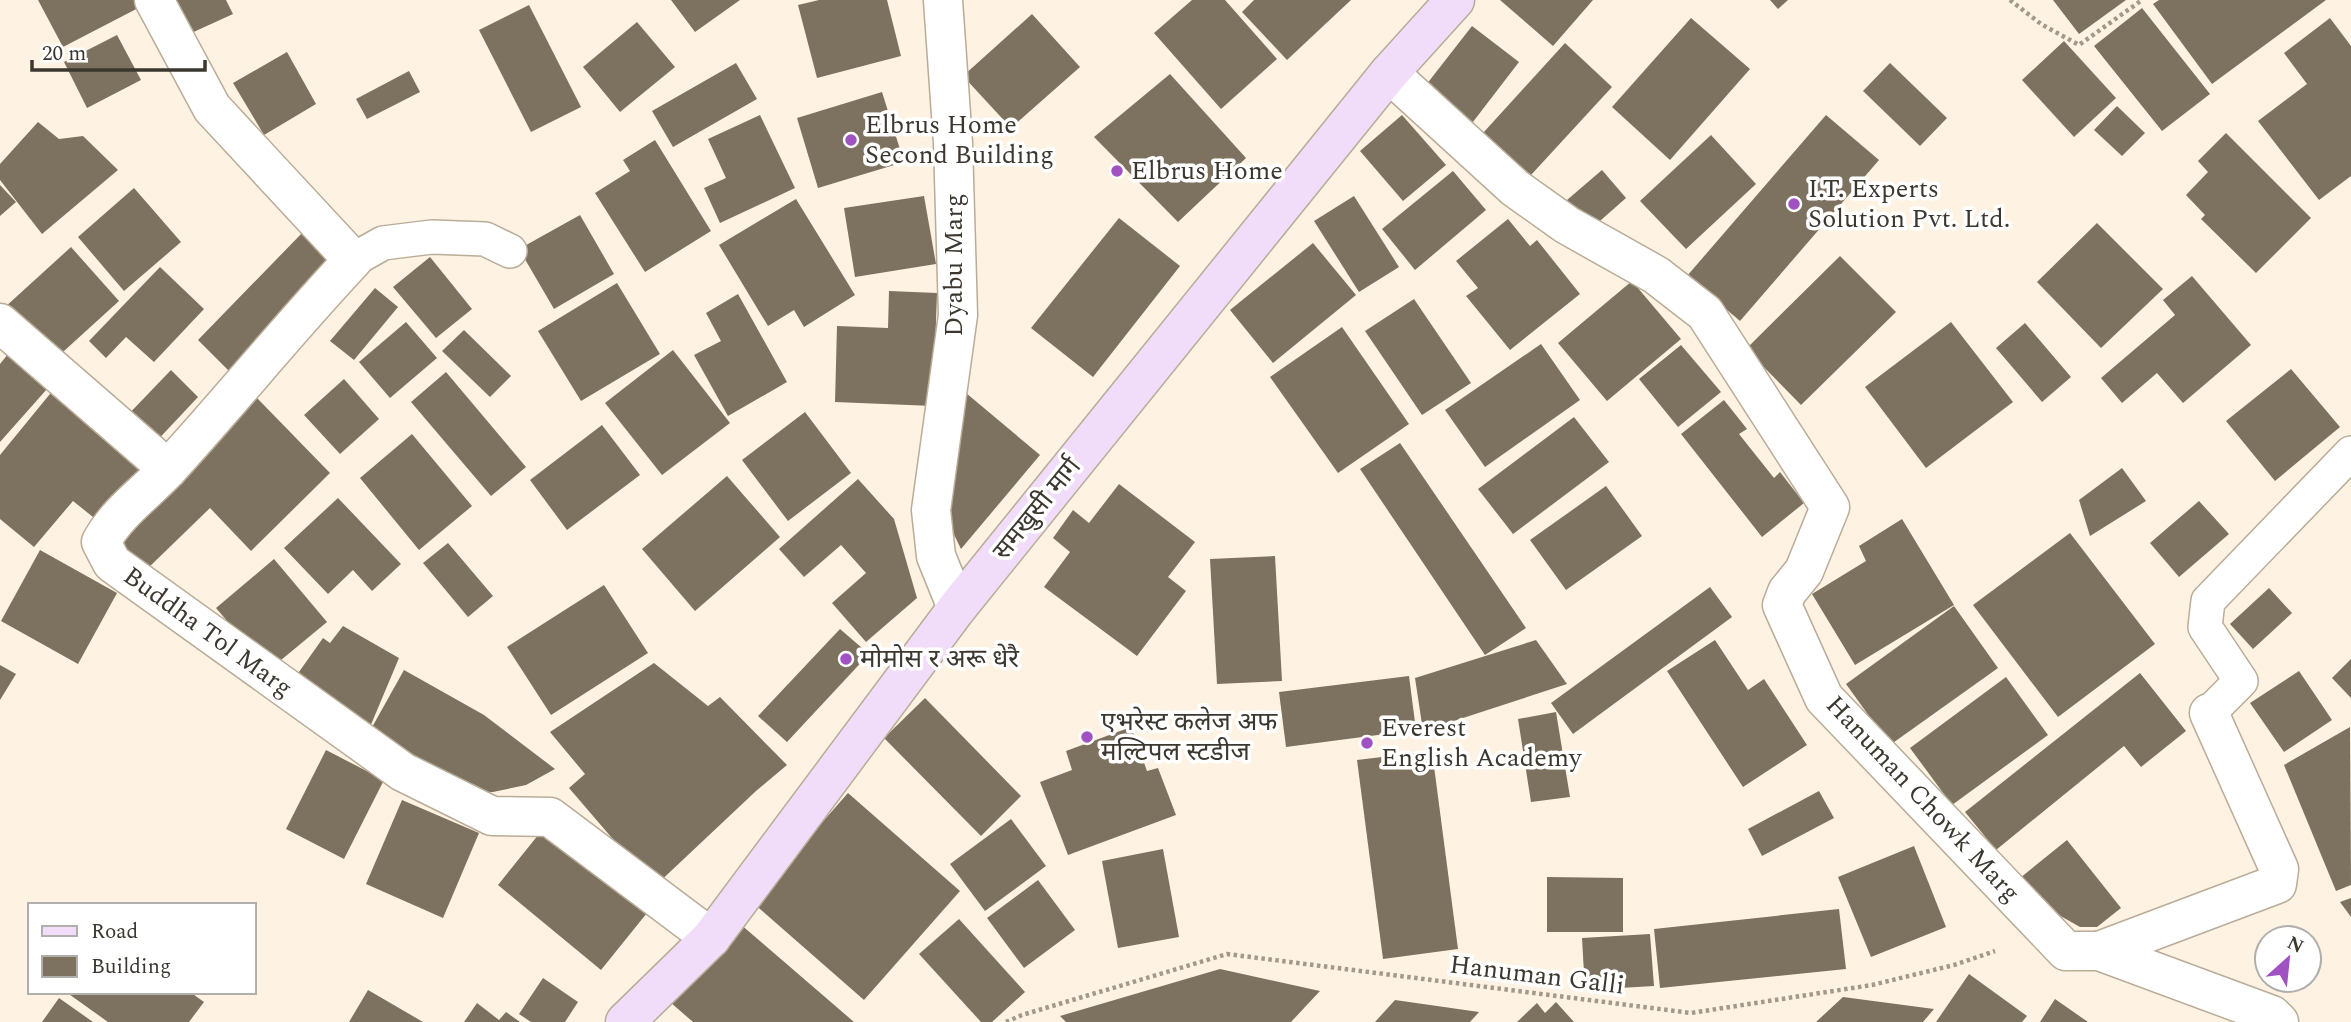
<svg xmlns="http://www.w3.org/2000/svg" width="2351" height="1022" viewBox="0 0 2351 1022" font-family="Spectral,'Noto Sans Devanagari',serif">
<rect width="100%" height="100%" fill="#fef3e2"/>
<g fill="#7d715f">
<path d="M38,0H142L144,5L63,47Z"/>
<path d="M171,0H226L233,14L187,35Z"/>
<path d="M671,0H740L695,32Z"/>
<path d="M819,0H887L901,56L817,78L798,5Z"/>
<path d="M1192,0H1225L1277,59L1221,109L1154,33Z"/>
<path d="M1254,0H1351L1287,60L1242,12Z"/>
<path d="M1500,0H1593L1553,46Z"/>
<path d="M1770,0H1788L1778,9Z"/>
<path d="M2053,0H2126L2079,34Z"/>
<path d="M2159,0H2326L2212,84L2153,4Z"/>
<path d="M529,5L581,107L531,132L479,30Z"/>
<path d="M2142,8L2210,94L2162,131L2094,46Z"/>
<path d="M1032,14L1080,67L1011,128L963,76Z"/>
<path d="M1691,18L1750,69L1670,160L1612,107Z"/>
<path d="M2330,18L2351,46V176L2319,200L2258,121L2307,84L2284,53Z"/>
<path d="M637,22L675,67L620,112L583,67Z"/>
<path d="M1472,26L1519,62L1466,131L1419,94Z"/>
<path d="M117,35L141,80L87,108L64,62Z"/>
<path d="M2064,41L2116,98L2074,137L2022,80Z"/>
<path d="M1565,43L1612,87L1531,175L1483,133Z"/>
<path d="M287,52L316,104L264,135L233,83Z"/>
<path d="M736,63L757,99L673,147L652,111Z"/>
<path d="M1890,63L1947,118L1920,146L1863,91Z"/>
<path d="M409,71L420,92L367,119L356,99Z"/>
<path d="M1170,74L1246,158L1178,222L1094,137Z"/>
<path d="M882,92L904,162L818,188L797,118Z"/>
<path d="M2117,106L2145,133L2122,156L2094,130Z"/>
<path d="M760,115L795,188L720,223L704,188L726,178L708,139Z"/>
<path d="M1402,115L1446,165L1403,201L1360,151Z"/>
<path d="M1826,115L1879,160L1740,321L1687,276Z"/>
<path d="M38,122L59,139L83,136L118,170L42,234L0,180V164Z"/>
<path d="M2226,133L2311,218L2256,273L2201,219L2205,215L2186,195L2208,172L2198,161Z"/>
<path d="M1711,135L1756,184L1686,249L1640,201Z"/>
<path d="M655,140L711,231L645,272L595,193L630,171L623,160Z"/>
<path d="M1602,170L1626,198L1592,228L1567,200Z"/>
<path d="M1453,171L1486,210L1415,270L1382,229Z"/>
<path d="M0,185L16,202L0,216Z"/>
<path d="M134,188L181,242L124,291L78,237Z"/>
<path d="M924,196L936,264L855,277L844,208Z"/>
<path d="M1354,196L1399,267L1359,292L1314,221Z"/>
<path d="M796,199L855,295L804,327L794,310L768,326L719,245Z"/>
<path d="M580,215L614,274L554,309L519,249Z"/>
<path d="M1119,218L1180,266L1093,377L1031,328Z"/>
<path d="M1508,219L1530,246L1537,240L1580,294L1510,350L1466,296L1478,288L1456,261Z"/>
<path d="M2097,223L2163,289L2101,348L2037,282Z"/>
<path d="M305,230L336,260L229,371L198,340Z"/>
<path d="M1313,243L1356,295L1273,363L1230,310Z"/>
<path d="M71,247L119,301L53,361L4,308Z"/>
<path d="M1840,256L1896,312L1801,405L1746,349Z"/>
<path d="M430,257L472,309L436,338L393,287Z"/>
<path d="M160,267L204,309L154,362L126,337L106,358L89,341Z"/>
<path d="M2192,276L2251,345L2183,403L2157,373L2122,403L2101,378L2175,315L2163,300Z"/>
<path d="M1632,281L1681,339L1607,401L1558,343Z"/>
<path d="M617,283L660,354L581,401L538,331Z"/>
<path d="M375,288L398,307L354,360L330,341Z"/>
<path d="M889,291L937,293L933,406L835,402L837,326L888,328Z"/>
<path d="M738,294L787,382L728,416L694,355L721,341L706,313Z"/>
<path d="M1414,299L1471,383L1422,415L1365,331Z"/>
<path d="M406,322L437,358L390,398L359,362Z"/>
<path d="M1951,322L2013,402L1926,468L1865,387Z"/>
<path d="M2025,323L2071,377L2042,402L1996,348Z"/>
<path d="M1342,327L1409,424L1338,473L1270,377Z"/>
<path d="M464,330L511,376L490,397L442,351Z"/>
<path d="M1541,344L1580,400L1485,467L1445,410Z"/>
<path d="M1681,345L1721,392L1678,427L1639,379Z"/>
<path d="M673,350L730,423L662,475L605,403Z"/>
<path d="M8,354L47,389L0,442V364Z"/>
<path d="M2291,369L2340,427L2275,481L2226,421Z"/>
<path d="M171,370L198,397L152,446L123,420Z"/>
<path d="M446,372L526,467L491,496L411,402Z"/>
<path d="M344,379L379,419L340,454L304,415Z"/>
<path d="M54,389L145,464L98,521L73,501L34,547L0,519V455Z"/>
<path d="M966,393L1040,455L961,549L945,516Z"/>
<path d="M257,398L330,473L251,551L210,508L144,572L111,538Z"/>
<path d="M1724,400L1747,429L1739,434L1774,478L1780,472L1804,503L1762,537L1681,434Z"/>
<path d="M805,412L851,473L788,521L742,460Z"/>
<path d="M1574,417L1609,462L1513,534L1478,489Z"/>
<path d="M602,425L640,475L567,530L530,480Z"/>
<path d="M412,434L472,506L419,550L360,478Z"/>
<path d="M1400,443L1526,628L1485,655L1360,469Z"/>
<path d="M2122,468L2146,501L2090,536L2079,500Z"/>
<path d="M727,476L780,537L695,611L642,549Z"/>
<path d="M858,479L894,519L917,598L866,642L832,603L866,573L841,545L804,577L779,549Z"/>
<path d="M1119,484L1195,542L1168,577L1186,591L1137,656L1044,587L1070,552L1053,538L1073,510L1089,523Z"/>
<path d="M1606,486L1642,536L1566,590L1530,540Z"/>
<path d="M338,498L401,564L372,591L353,570L328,594L284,548Z"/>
<path d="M2199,501L2229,534L2179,577L2150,543Z"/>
<path d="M1902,519L1954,605L1855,665L1812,594L1866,561L1859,546Z"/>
<path d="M2070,533L2155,644L2058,717L1973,605Z"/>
<path d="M448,543L493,596L468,617L423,563Z"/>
<path d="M40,550L117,593L78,664L1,621Z"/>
<path d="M1275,556L1282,681L1217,684L1210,559Z"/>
<path d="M274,559L327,622L269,670L216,608Z"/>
<path d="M604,585L648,653L551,715L507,647Z"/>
<path d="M1710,587L1732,617L1573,734L1551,703Z"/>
<path d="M2269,588L2292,613L2253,649L2230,624Z"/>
<path d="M1954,606L1998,668L1890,745L1846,684Z"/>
<path d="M343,626L399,658L370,727L294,679L323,638L330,643Z"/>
<path d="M840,629L869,654L787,742L758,716Z"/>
<path d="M1536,640L1567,684L1423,731L1415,678Z"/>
<path d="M1715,640L1748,690L1764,679L1807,745L1743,787L1667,671Z"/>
<path d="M2351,659V698L2332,678Z"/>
<path d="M654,663L708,706L720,697L787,765L756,791L654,887L569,788L585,774L550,732Z"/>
<path d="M0,665L16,674L0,700Z"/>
<path d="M404,670L484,715L555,769L526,785L493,792L455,794L366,738Z"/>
<path d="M2299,671L2332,720L2284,752L2250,703Z"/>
<path d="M2140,673L2186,731L2141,767L2124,746L1996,850L1965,812Z"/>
<path d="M1409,676L1416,730L1286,747L1279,692Z"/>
<path d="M2006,677L2048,735L1952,805L1910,748Z"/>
<path d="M925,698L1021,796L981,836L884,738Z"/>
<path d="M1556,712L1570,797L1531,802L1518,719Z"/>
<path d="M1131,727L1147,771L1158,768L1176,815L1068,855L1040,782L1072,770L1066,751Z"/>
<path d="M2350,727L2351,885L2336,891L2284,765Z"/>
<path d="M326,750L384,780L344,859L286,829Z"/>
<path d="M1432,751L1458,949L1383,959L1357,760Z"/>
<path d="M1819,791L1834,818L1762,856L1748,829Z"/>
<path d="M848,793L960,891L864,1000L752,902Z"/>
<path d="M402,800L479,833L443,918L366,884Z"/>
<path d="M1011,819L1046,866L985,911L950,864Z"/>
<path d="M547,824L651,908L601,970L498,885Z"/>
<path d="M2067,840L2121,908L2097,927H2080L2057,914L2020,878Z"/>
<path d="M1914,846L1946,927L1871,957L1838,877Z"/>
<path d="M1163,849L1179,937L1118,948L1102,861Z"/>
<path d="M1547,877L1623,878V932H1547Z"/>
<path d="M1038,880L1075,930L1024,968L987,918Z"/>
<path d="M2351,898V917L2340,902Z"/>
<path d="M1839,909L1846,969L1660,988L1654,929Z"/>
<path d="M959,919L1025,992L992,1022H981L919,954Z"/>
<path d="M739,923L854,1022H693L670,1002Z"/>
<path d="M1650,934L1654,986L1585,990L1582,938Z"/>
<path d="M1220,969L1320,991L1291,1022H1066L1060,1016Z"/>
<path d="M1969,974L2027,1016L2022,1022H1936Z"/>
<path d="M543,978L578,1002L565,1022H531L519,1014Z"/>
<path d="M368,990L423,1022H349Z"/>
<path d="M66,992H190L204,1002L189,1022H108Z"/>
<path d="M1843,997L1934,1009L1923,1022H1816Z"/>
<path d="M59,998L93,1022H42Z"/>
<path d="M2055,999L2088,1022H2040Z"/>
<path d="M1395,1000L1479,1012L1470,1022H1375Z"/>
<path d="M1556,1002L1574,1022H1517L1537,1003L1545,1013Z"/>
<path d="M477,1003L499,1020L506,1012L520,1022H464Z"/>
</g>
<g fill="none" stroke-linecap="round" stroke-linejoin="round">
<defs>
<g id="lane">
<path d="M353,260L383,243L432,237L485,239L510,251"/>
<path d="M2209,713L2241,681L2205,627L2208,601L2351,453"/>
</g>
<g id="street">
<path d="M154,0L212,108L353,260C290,327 232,399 169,468C146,493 117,512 101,542L112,563L403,772L492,816L550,817L711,938"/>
<path d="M943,0L953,143L958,315L931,510L936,556L957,608"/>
<path d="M1389,73L1515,188L1567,225L1656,275L1705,313L1830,507L1804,571L1787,592L1782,605L1824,698L2066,951H2099L2272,1015L2279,1022"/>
<path d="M0,323L168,469"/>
<path d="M2099,951L2277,884L2279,869L2209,713"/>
</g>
<path id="secondary" d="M625,1022L711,938L957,608L1389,73L1455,0"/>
</defs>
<use href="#lane" stroke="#b9ac98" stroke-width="36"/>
<use href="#street" stroke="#b9ac98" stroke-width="41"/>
<use href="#secondary" stroke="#b9ac98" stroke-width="41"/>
<g stroke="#a1998c" stroke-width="4.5" stroke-dasharray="3.5 3.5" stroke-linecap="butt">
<path d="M2010,0L2041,24L2079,45L2142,0"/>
<path d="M1006,1022L1022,1015L1227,954L1691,1013L1872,985L1954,965L1995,951"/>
</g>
<use href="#lane" stroke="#fff" stroke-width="33"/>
<use href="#street" stroke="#fff" stroke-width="38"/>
<use href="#secondary" stroke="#f1dcfa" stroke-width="38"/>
</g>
<g fill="#a152c2" stroke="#fff" stroke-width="2.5">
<circle cx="851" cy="140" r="7"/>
<circle cx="1117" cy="171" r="7"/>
<circle cx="1794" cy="204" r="7"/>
<circle cx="846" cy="659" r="7"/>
<circle cx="1087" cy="737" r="7"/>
<circle cx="1367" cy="743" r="7"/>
</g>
<g text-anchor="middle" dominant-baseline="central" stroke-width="7" stroke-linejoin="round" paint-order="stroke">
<g font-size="26" fill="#3c372f" stroke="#fff" text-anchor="start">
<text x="865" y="125">Elbrus Home<tspan x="865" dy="30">Second Building</tspan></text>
<text x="1131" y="171">Elbrus Home</text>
<text x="1808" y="189">I.T. Experts<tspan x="1808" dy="30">Solution Pvt. Ltd.</tspan></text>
<text x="860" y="659">मोमोस र अरू धेरै</text>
<text x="1101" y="722">एभरेस्ट कलेज अफ<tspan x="1101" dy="30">मल्टिपल स्टडीज</tspan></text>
<text x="1381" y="728">Everest<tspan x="1381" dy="30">English Academy</tspan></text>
</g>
<g font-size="26" fill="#3c372f" stroke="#fff">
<text transform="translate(954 265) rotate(-90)">Dyabu Marg</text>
<text transform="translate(1037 509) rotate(-51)">समखुसी मार्ग</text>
<text transform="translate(208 632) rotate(36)">Buddha Tol Marg</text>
<text transform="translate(1923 799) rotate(47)">Hanuman Chowk Marg</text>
<text transform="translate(1537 975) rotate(7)">Hanuman Galli</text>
</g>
</g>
<rect x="28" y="903" width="228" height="91" fill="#ffffff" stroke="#b1afac" stroke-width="2"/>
<rect x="42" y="926" width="35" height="10" fill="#f1dcfa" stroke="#b1afac" stroke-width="2"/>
<text x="91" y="938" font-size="21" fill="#3c372f">Road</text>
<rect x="42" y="956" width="35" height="21" fill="#7d715f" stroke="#b1afac" stroke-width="2"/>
<text x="91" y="973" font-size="21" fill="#3c372f">Building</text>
<g transform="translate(2288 959) rotate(27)"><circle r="33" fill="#ffffff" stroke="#b1afac" stroke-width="2"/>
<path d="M0-5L12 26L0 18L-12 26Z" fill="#a152c2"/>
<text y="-10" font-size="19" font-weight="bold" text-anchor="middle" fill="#3c372f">N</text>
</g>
<path d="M32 60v10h173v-10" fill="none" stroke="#3c372f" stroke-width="3.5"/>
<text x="42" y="60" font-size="21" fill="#3c372f" stroke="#ffffff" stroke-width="5" paint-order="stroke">20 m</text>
</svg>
